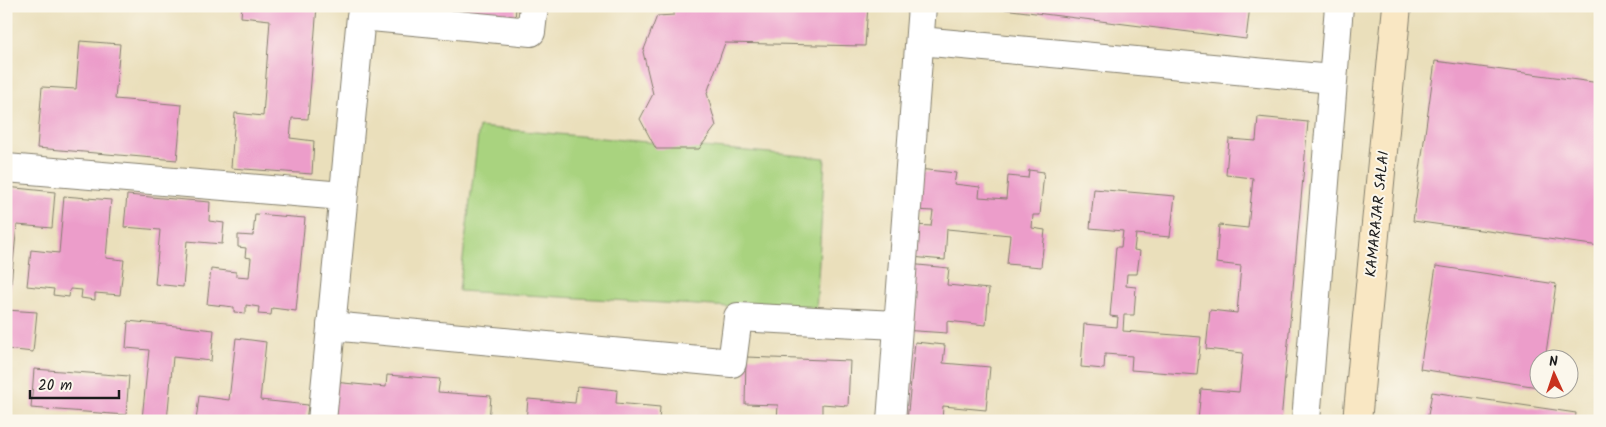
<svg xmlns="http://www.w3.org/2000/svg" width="1606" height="427" viewBox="0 0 1606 427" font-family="Kalam,sans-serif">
<rect width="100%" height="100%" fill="#fbf7ec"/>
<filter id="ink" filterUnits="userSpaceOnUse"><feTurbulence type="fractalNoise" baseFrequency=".02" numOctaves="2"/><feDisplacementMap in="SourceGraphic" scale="10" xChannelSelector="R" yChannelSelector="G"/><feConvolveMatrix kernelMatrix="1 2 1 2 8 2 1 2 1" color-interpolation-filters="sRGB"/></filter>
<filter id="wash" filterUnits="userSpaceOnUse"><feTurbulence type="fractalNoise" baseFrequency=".0096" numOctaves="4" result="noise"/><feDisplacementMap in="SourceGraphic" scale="20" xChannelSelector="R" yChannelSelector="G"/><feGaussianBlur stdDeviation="1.12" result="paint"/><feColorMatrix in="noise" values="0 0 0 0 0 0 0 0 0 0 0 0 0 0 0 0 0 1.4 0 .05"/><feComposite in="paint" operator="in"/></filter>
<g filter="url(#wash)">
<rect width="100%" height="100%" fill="#eadfbb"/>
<path fill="#a9d37f" stroke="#62784e" d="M479,127L825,158L816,312L459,291Z"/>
<g id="blocks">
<g fill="#ec9dca">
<path d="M138,6H182V11L138,8Z"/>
<path d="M242,6H317L308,119L292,118L290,138L314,141L312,174L231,168L235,113L263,116L270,20L241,17Z"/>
<path d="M463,6H516L515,22L462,17Z"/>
<path d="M674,6H868L865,46L725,43L707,93L716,126L699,149H656L640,119L653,94L643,52L657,16L674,15Z"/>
<path d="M1004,6H1250L1246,39L1003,9Z"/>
<path d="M80,41L120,44L115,99L182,105L177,160L37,148L42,87L76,89Z"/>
<path d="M1435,61L1600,83V246L1413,221Z"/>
<path d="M1258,117L1308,122L1281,421H1198L1201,389L1239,392L1243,353L1206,349L1210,310L1237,313L1241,266L1216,263L1219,225L1248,228L1253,178L1226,175L1229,139L1256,141Z"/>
<path d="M918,169L956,173L954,184L980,187L979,197L1006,199L1008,176L1028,178L1029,170L1044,172L1040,215H1033L1032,228L1045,230L1041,267L1007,264L1010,235L947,229L945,260L911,257L914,225L931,226L933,211L915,210Z"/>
<path d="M6,187L55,192L52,228L17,225L10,293L6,292Z"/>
<path d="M1094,189L1175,196L1170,237L1136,234L1134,250L1140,251L1137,274H1127L1126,286L1136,287L1134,315H1124L1123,331L1201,337L1197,375L1131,370L1132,356L1105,354L1104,369L1081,367L1084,324L1117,327L1118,317L1110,316L1116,247H1121L1123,231L1090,228Z"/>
<path d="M127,195L210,202L209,221L224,223L222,244L187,241L183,287L155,284L160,230L124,227Z"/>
<path d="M64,196L111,200L106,258L124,260L120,295L95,293V300L81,298L82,290L70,289L69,297L53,295L54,289L27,286L31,250L59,253Z"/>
<path d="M255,214L305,218L296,311L272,308L271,315L258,314L259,307L246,305V313L234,312V307L207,304L211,269L236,272V276L249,277L251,258L245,257L246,248L238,247V235L253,236Z"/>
<path d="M908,264L949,268L947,285L989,289L986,325L947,321V333L902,330Z"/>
<path d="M1436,266L1556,284L1545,360H1538V387L1420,369Z"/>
<path d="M6,310L37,312L33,352L6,349Z"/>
<path d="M128,321L214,330L211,361L173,357L167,421L142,419L149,350L126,348Z"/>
<path d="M236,338L266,342L260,400L308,405L306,421H196L199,396L229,400Z"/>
<path d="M915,342L945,345L943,363L990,367L986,410L943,406L942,421H907Z"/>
<path d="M746,357L850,361L848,406L822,404V421H777L778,405L745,404Z"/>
<path d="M34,369L129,376L126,415L31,408Z"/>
<path d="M387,375L440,379L438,392L491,396L489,421H330L333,382L386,387Z"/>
<path d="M577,386L617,390L616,403L660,407L659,421H526L528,399L575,403Z"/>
<path d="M1432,392L1576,413L1575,421H1427Z"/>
<path d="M744,418L765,419V421H744Z"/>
</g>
</g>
</g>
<g filter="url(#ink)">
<use href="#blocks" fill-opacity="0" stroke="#837e6c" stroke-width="1"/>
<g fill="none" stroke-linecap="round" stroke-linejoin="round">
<defs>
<g id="street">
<path d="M920,41L1332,79"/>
<path d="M6,168L343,196"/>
<path d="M331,326L732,363L738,317L897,325"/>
<path d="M322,421L361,16L531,32L534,6"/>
<path d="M891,421L922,6"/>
<path d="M1306,421L1339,6"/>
</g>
<path id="secondary" d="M1357,421L1397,6"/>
</defs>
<use href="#street" stroke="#837e6c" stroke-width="30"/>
<use href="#secondary" stroke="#837e6c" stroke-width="30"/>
<use href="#street" stroke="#fff" stroke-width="28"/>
<use href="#secondary" stroke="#f9e7c3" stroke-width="28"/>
</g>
</g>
<g text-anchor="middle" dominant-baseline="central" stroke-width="4" stroke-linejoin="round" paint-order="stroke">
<g font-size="15" fill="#1c1c1c" stroke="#fbf7ec">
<text transform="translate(1378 214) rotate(-84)">KAMARAJAR SALAI</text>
</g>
</g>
<rect width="1606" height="427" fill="none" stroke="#fbf7ec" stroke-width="25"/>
<g transform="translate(1554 374) rotate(357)"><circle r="24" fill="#fbf7ec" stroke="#a29f99"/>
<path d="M0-4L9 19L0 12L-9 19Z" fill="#c8321e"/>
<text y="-8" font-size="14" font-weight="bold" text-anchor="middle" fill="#1c1c1c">N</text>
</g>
<path d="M30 390v8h89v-8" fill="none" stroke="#1c1c1c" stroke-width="2.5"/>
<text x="38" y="390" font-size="15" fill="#1c1c1c" stroke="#fbf7ec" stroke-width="4" paint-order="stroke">20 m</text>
</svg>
